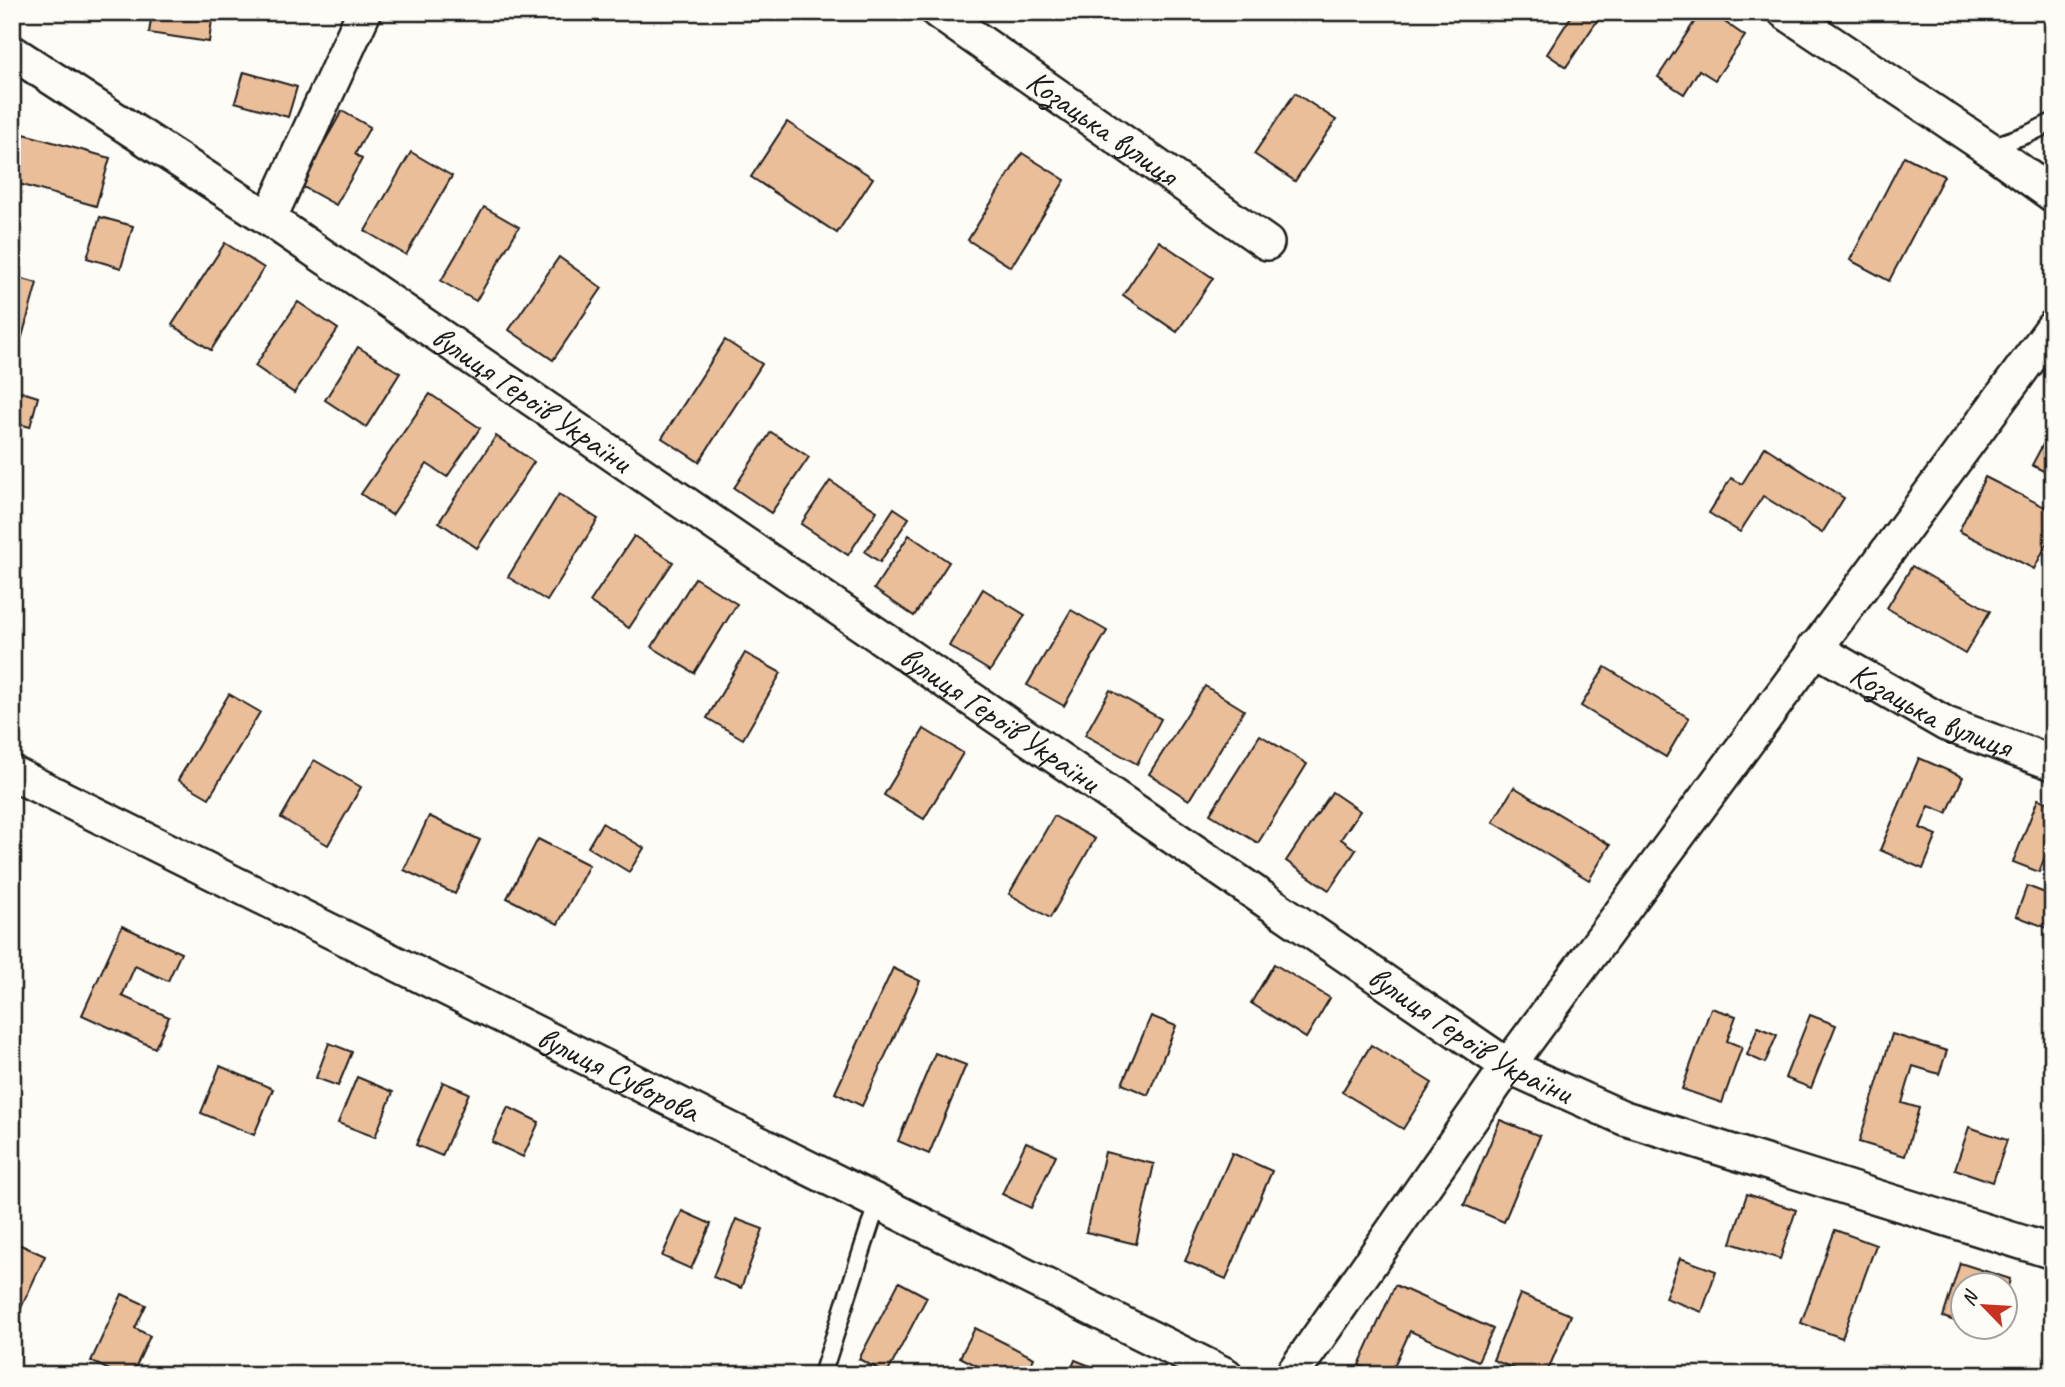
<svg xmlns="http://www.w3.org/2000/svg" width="2065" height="1387" viewBox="0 0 2065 1387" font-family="Caveat,sans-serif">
<rect width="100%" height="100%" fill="#fdfcf7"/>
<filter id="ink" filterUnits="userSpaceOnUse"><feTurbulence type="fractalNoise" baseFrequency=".0143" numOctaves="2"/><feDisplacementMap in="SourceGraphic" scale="14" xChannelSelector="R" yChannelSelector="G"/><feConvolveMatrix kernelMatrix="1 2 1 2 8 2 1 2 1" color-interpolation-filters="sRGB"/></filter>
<g filter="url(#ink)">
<g fill="#ebbe9a" stroke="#1c1c1c" stroke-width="2">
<path d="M152,12H213L209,42L149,33Z"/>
<path d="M1574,12H1603L1566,67L1547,54Z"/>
<path d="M1701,12H1710L1745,36L1715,80L1699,70L1684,94L1658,77Z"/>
<path d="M244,72L297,87L288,117L235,102Z"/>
<path d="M1295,93L1336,120L1295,181L1254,154Z"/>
<path d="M342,111L370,127L355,154L362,159L336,205L300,185Z"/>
<path d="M787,122L873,178L837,233L751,177Z"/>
<path d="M24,134L110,158L96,206L12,182Z"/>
<path d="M411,152L452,176L406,255L365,231Z"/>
<path d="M1022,153L1065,180L1011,267L968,240Z"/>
<path d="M1904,156L1944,176L1889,281L1850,260Z"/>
<path d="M484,207L519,227L476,301L441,281Z"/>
<path d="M100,217L133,226L121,268L87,258Z"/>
<path d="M1159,241L1213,278L1177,332L1123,295Z"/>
<path d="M225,243L264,268L211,350L172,325Z"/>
<path d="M559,257L602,288L553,360L509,330Z"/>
<path d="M12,276L37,283L22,337L12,334Z"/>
<path d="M298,302L338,329L294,393L255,366Z"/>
<path d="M725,340L762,364L699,462L662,438Z"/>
<path d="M358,347L400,373L366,427L325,400Z"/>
<path d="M12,389L38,397L30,427L12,422Z"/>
<path d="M430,394L480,428L447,477L427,464L392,515L361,494Z"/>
<path d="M771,432L809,457L771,513L734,488Z"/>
<path d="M2048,435L2053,438V476L2032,465Z"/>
<path d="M496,436L534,462L477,548L439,522Z"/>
<path d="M1765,447L1844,498L1822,533L1763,496L1740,532L1709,513L1731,478L1742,484Z"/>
<path d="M1985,477L2053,511V532L2034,569L1959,531Z"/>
<path d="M830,481L877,511L848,555L801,524Z"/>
<path d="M559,494L598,519L547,601L508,577Z"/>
<path d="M894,508L909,518L880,562L865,552Z"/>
<path d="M909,535L949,562L914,616L874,589Z"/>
<path d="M634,536L673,562L629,628L590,602Z"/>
<path d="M1912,566L1990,611L1965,654L1887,608Z"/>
<path d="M695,578L737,604L694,673L652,647Z"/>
<path d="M983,589L1025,615L990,671L949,646Z"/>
<path d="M1071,610L1107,631L1064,706L1027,685Z"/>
<path d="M745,653L781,673L743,739L707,718Z"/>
<path d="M1605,667L1689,718L1666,757L1581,706Z"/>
<path d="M1205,686L1244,710L1189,800L1149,774Z"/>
<path d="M1110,690L1161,719L1137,764L1085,735Z"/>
<path d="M229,694L260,712L209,798L178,780Z"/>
<path d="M924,729L963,753L924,819L884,795Z"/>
<path d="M1260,735L1307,764L1258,843L1210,814Z"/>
<path d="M1919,758L1963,777L1947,813L1929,806L1920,828L1937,835L1923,869L1880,850Z"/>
<path d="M314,760L361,787L328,845L281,818Z"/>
<path d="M1514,787L1610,845L1589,880L1493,822Z"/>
<path d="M1332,792L1360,811L1341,839L1356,850L1329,890L1286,861Z"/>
<path d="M2038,799L2053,804V836L2039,872L2013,862Z"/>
<path d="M429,816L480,840L455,894L404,870Z"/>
<path d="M1054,816L1095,839L1050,918L1009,894Z"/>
<path d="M602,823L644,848L629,872L588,847Z"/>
<path d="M538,839L589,865L558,924L507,898Z"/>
<path d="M2027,886L2053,896V930L2016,916Z"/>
<path d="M122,926L181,953L168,981L135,966L122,996L169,1017L155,1048L82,1015Z"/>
<path d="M1274,964L1330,998L1306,1038L1251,1003Z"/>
<path d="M893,968L920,981L862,1106L835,1093Z"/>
<path d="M1711,1008L1736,1016L1727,1041L1742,1047L1722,1103L1682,1089Z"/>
<path d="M1810,1015L1836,1025L1811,1088L1785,1078Z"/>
<path d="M1151,1016L1176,1026L1148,1095L1122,1084Z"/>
<path d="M1758,1027L1777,1035L1765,1063L1747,1055Z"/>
<path d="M1892,1034L1947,1051L1939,1074L1913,1066L1902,1103L1919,1108L1905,1156L1859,1142Z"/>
<path d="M329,1043L352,1052L338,1086L316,1078Z"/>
<path d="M1371,1045L1432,1083L1403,1129L1342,1092Z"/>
<path d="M935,1053L966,1065L929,1154L898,1141Z"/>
<path d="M220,1066L273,1089L254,1135L201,1113Z"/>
<path d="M357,1077L393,1092L375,1137L338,1123Z"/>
<path d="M443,1082L469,1093L442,1156L416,1145Z"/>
<path d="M508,1107L539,1122L523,1157L492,1142Z"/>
<path d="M1500,1120L1540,1136L1504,1222L1464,1205Z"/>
<path d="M1969,1127L2007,1140L1993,1182L1955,1169Z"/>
<path d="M1026,1142L1056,1155L1031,1208L1002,1194Z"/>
<path d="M1105,1152L1154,1164L1136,1244L1086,1232Z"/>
<path d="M1232,1153L1272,1171L1226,1279L1185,1261Z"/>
<path d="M1747,1194L1796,1210L1780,1259L1731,1243Z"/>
<path d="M682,1211L711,1224L691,1269L662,1256Z"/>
<path d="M736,1219L763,1229L741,1288L713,1277Z"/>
<path d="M1835,1230L1876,1245L1842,1338L1801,1323Z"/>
<path d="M12,1241L45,1256L15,1321L12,1319Z"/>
<path d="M1680,1258L1716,1271L1702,1312L1665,1298Z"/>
<path d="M1960,1263L2010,1279L2006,1294V1286H1964V1324L1943,1317Z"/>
<path d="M899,1282L927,1297L887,1374L859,1359Z"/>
<path d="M1395,1285L1493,1329L1478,1361L1410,1331L1390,1375H1381L1359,1365Z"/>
<path d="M122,1294L146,1305L135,1328L150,1336L132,1375H119L91,1361Z"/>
<path d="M1520,1294L1571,1315L1546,1375H1530L1493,1360Z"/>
<path d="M975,1328L1034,1358L1026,1375H995L960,1357Z"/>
<path d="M1976,1328H1995L1993,1333Z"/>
<path d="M1075,1360L1108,1373V1375H1069Z"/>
</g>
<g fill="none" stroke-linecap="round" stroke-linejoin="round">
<defs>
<g id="lane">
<path d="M1988,148L2028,134L2053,122"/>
<path d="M822,1375L878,1201"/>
</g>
<g id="street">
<path id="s1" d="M938,12L1267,243"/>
<path d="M1785,12L1988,148L2053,195"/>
<path id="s2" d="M12,52L269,219L1508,1066L1624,1118L2053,1252"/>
<path d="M269,219L364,12"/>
<path id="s3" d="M1814,648L1946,724L2053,763"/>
<path id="s4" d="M12,773L1226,1375"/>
<path d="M1292,1375L1508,1066L2053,327"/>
</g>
</defs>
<use href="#lane" stroke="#1c1c1c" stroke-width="21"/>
<use href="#street" stroke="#1c1c1c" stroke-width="38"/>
<use href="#lane" stroke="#fdfcf7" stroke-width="16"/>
<use href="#street" stroke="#fdfcf7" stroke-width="33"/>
</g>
</g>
<g text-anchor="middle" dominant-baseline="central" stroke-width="7" stroke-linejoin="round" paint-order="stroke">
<g font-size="33" fill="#1c1c1c" stroke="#fdfcf7">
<text stroke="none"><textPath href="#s1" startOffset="201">Козацька вулиця</textPath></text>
<text stroke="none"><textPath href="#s2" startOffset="625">вулиця Героїв України</textPath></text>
<text stroke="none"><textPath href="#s3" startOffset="133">Козацька вулиця</textPath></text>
<text stroke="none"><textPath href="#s2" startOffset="1192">вулиця Героїв України</textPath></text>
<text stroke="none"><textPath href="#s2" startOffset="1759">вулиця Героїв України</textPath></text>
<text stroke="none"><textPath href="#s4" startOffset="677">вулиця Суворова</textPath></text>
</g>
</g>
<rect width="2065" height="1387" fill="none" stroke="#fdfcf7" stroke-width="42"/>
<rect x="21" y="21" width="2023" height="1345" fill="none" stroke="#1c1c1c" stroke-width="2.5" filter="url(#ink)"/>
<g transform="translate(1984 1306) rotate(295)"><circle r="33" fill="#fdfcf7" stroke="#a3a29f" stroke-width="2"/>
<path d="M0-5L12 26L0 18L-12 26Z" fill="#c8321e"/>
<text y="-10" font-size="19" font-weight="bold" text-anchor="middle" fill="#1c1c1c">N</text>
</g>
</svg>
